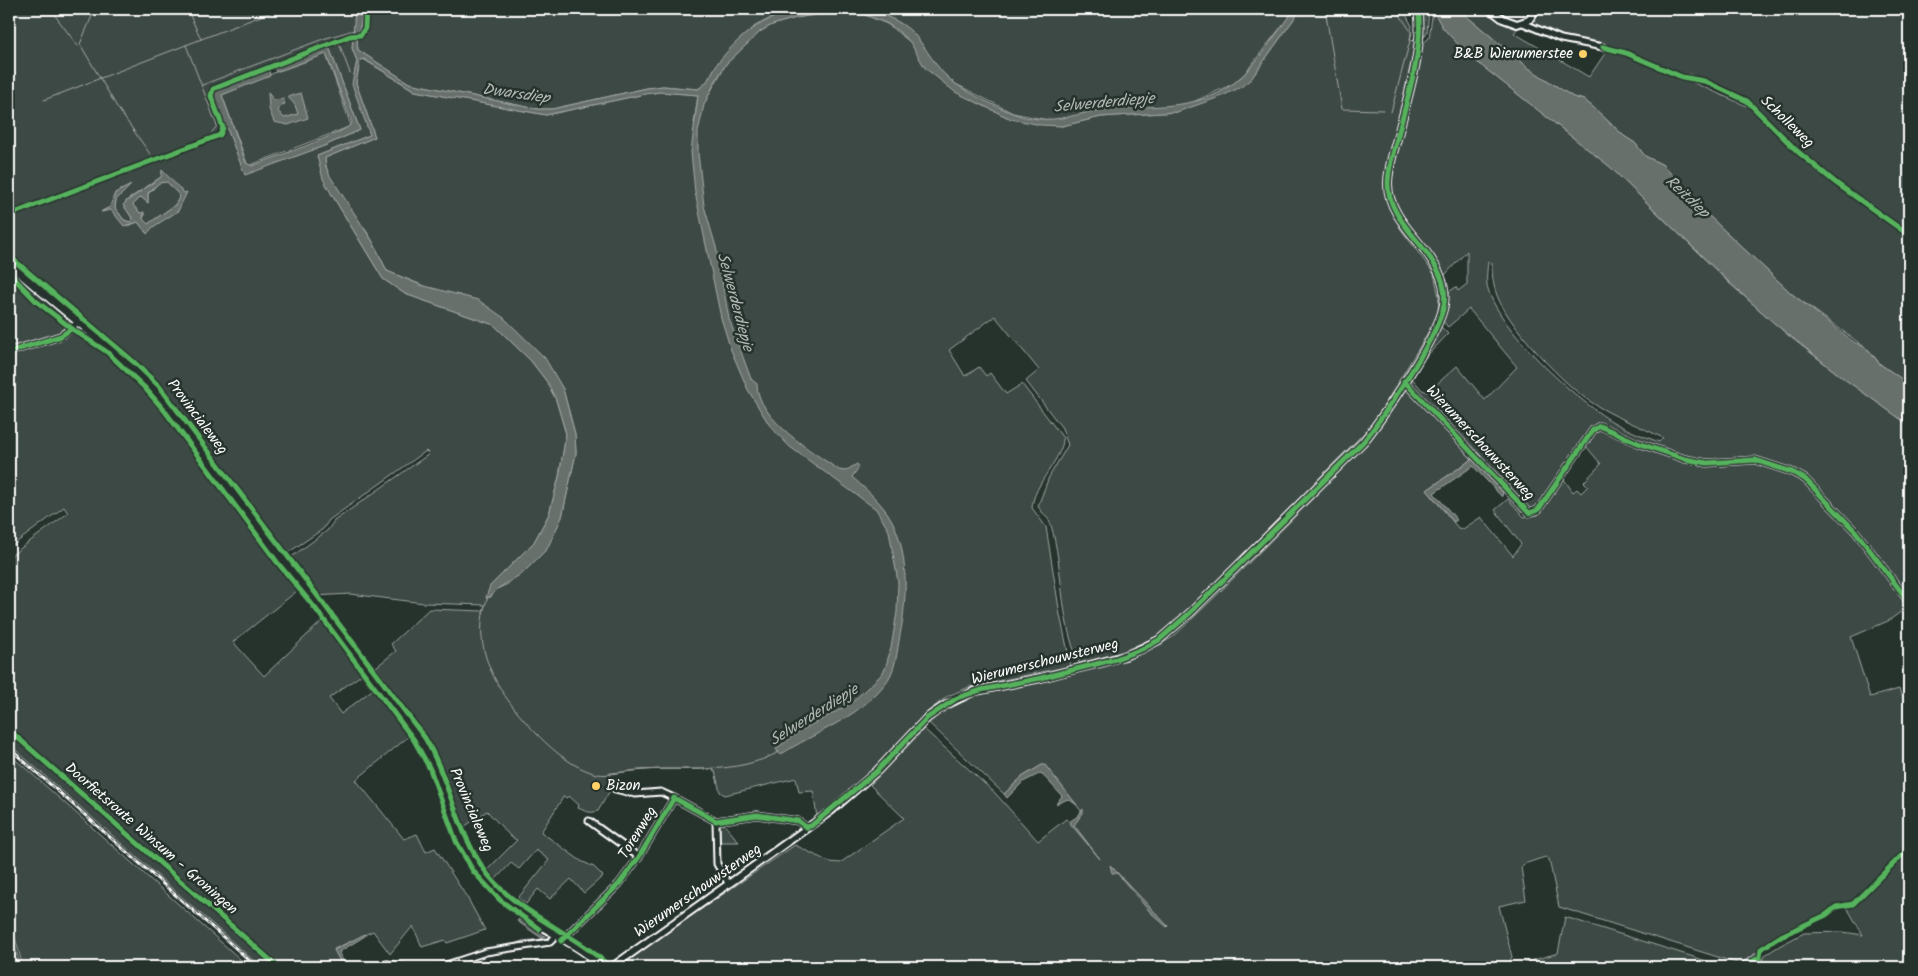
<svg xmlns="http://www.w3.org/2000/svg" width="1918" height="976" viewBox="0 0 1918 976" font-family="Kalam,sans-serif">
<rect width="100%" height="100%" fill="#26332d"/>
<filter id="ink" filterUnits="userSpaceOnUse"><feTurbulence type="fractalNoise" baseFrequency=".02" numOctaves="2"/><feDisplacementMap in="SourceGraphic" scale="10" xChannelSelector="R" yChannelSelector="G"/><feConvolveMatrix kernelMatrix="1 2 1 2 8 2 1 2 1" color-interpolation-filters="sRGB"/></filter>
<g filter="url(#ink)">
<g fill="#3e4944" stroke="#9ea4a2" fill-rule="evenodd">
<path d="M9,9H355V35L352,48L357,61L353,80L370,135L317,156L332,195L383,279L405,294L494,325L531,361L547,382L556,400L566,434L559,477L549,514L534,542L490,586V598L497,589L508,584L562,517L576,453L575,434L563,389L504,318L387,271C382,261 378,252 373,242C359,215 327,191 325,158L375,137L356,83L360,60L363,59L415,91L546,115L645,94L660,92L698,95L694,123L699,105L706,100L726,64L761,31L772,25L796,18L832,12L838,14H863L887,24L910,42L930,72L978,103L1011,119L1062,126L1101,117L1177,112L1251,79L1301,9H1403L1412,26L1410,40L1416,41L1387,167L1392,210L1400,228L1434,274L1439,297L1438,311L1434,322L1420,346L1377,417L1366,431L1197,600C1186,611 1175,623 1163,632C1138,649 1108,656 1079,663C1059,618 1064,570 1051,525C1049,517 1041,513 1038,506L1049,477L1068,445L1062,428L1026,381L1039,370L995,316L949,350L965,376L979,367L986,376L990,373L1006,394L1022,384L1063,438C1064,457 1033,484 1032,508L1046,527L1060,615L1071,666L969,687L948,696L927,712L862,780L817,817L813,791L799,792L796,778L725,795L720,792L715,771L711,769H659L610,773L614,789L609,792L598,811C590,814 585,811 578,808L579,805L569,796L566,798L564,796L541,832L581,861L594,867L603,876L584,893L571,879L550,899L538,889L526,904L518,898L549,860L536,850L519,869L511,863L495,880L487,870L517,840L511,837L487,811L461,829L433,757L420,734L381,681L385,679L376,667L396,651L391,644L429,609L483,611L485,605L424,603L350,594L314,596L286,561L328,530L334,521L429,454L426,451L329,520L323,529L283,556L183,422L9,259ZM329,47L360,130L324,146L245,174L214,95L215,92ZM161,177L184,193L178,211L145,230L138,222L128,226L111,209L102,211L110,207L115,193L129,187L116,200L115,208L124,220L130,222L133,220L124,205L127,200Z"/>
<path d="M362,9H808L779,14L755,26L719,61L706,83L698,89L663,86L647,88L552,109H537L409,83L358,50C355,36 363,24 362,9Z"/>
<path d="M862,9H1295L1245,73L1233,84L1215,92L1193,102L1176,106L1095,111L1065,119L1048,120L1013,113L954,83L934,65L918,40L874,11Z"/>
<path d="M1420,9L1429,10L1427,32L1424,37Z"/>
<path d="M1458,9H1487L1504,23L1518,28L1514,33L1589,77L1610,46C1582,44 1558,35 1532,25L1540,9H1909V232L1810,161L1753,102L1725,88L1689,74L1687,80L1749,107L1812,168L1909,239V384L1880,364L1870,351L1792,294L1708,215L1663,165L1645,156L1635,143L1624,136L1605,118L1584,100L1573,97L1530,69Z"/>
<path d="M1433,10L1443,28L1468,55L1609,166L1729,283L1789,336L1847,381L1909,425V601L1862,538L1805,479L1753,458L1711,462L1659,451L1602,424L1596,425L1585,435L1535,510L1530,511L1406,383L1410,376L1422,390L1428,392L1457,366L1485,400L1517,367L1469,309L1448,327L1443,321L1448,308L1449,292L1456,287L1458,291L1467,284V251L1444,276L1401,215L1392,194L1390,183L1420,46L1429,38ZM1488,262L1492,263C1492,276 1493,287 1499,300C1512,329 1564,385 1591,402C1614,417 1640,426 1663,438L1659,442C1643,436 1627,430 1613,422C1576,400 1496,328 1487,285C1486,277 1487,270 1488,262Z"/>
<path d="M326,54L351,126L248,166L222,95L276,72Z"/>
<path d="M167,181L180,196L175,205L148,224L143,219L145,214L140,213L133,205L141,197L148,203V194L159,183Z"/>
<path d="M9,266L73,322H70L34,297L9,272Z"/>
<path d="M9,278L40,308L68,326L59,332L9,347Z"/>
<path d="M1440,326L1448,334L1417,366Z"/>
<path d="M82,329L146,385L299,587L297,591L233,642L264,676L324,619L412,736L409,739L408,737L356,780L404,839L417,834L426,852L435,848L468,899L485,930L447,943L445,940L422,947L413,926L390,954L373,931L334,949L343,967H279L9,729V557L68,513L64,507L9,548V354L58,339ZM361,675L372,690L341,714L329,698Z"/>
<path d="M1404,388L1472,459L1427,490L1458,528L1463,529L1481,517L1513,556L1521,544L1495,510L1508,499L1524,517L1538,515L1563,478L1573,492L1577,489L1581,493L1588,486L1584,482L1601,464L1585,445L1595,431L1602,428L1625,440L1665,456L1708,465L1752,461L1801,479L1860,542L1909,606L1888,621L1851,637L1870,697L1899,689L1901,695L1909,692V967H1746L1781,945L1804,933L1843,932L1863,935L1846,906L1757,952L1740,964L1559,907L1549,859L1545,857L1524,864L1521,867L1526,900L1499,906L1512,957L1509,963L1495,967H617L795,845L829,862L840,863L904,818L870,785L924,729L995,793L1038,841L1066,819L1072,824L1082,812L1046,767L1042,765L1022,777L1004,794L929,723L948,708L966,698L1105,667L1145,653L1173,637L1209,603L1369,442Z"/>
<path d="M9,732L276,967H261L9,744Z"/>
<path d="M9,754L40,781L249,967H23L9,915Z"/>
<path d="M723,823L739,842H719V825Z"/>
<path d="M1565,917L1726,967H1510L1558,953Z"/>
<path d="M9,925L20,964L21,967H9Z"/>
</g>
<g fill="#67706c" stroke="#a4a9a7" fill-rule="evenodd">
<path d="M355,9H362C363,24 355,36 358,50L409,83L537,109H552L647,88L663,86L698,89C710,83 712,69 720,60C746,29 766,16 805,9C839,4 888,8 913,33C928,49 934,67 953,82C968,93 1007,113 1025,117C1054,123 1068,116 1095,111C1142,103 1194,114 1234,83C1257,66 1276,32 1294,10L1301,9L1251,79L1241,87L1220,97L1177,112L1101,117L1062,126L1041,125L1011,119L955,92L925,68L910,42L898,31L888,24L863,14H838L832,12L796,18L772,25L761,31L726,64L715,82L704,105L698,132V153L704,206L716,247L729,319L751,379L757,384C757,419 813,452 839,470L845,471L857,464L859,467L852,477C862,486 873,495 882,506C910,538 908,596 900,635C897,651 896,672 884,685C857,719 815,732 780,755L776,749L798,732L850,704L880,676L885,669L891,648L897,612L898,582L889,531L876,509L790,447L770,426L748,390L731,350L721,318L695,192L691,152L698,95L660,92L645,94L546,115L415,91L364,59L360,60L356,83L375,137L325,158L326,167L330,176L373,242L387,271L421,285L478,300L504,318L545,358L563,389L575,434L576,453L562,517L547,549L523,573L497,589L487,599L486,597L490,586L534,542L549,514L559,477L566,434L556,400L547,382L531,361L494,325L405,294L383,279L332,195L323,179L317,156L370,135L352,84L357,61L352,48Z"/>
<path d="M1432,9H1458L1530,69L1573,97L1584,100L1592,106L1624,136L1635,143L1645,156L1663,165L1708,215L1792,294L1854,342L1866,348L1880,364L1909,384V425L1847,381L1774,323L1729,282L1609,166L1468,55L1443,28Z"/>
<path d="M329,47L360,130L324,146L245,175L214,95L215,91L269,70L270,76L222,95L246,163L252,166C266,160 349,132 352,123L326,54L276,72L274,68Z"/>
<path d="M268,92L273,100L283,99L285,104L281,105L278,111L284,118L298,114L295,105L288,97L301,93L308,118L288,125L274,122L269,109Z"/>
<path d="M162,170L184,193L187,192L178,211L153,227L147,234L138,222L124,226L111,210L101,212L110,207L115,193L131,185L116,200L115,208L124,220L130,222L133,219L123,205L127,201L161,177ZM167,182L180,196L175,205L148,224L143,219L144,212L140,213L133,205L141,197L148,203V193L159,183Z"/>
<path d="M1472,459L1503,492L1502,497L1473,466L1434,493L1457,520L1454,522L1427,490Z"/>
<path d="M1042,765H1045L1077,805L1068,799L1056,804L1062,796L1041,773L1023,782L1007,798L1004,794L1022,777Z"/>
<path d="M1083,809V813L1074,825L1100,859L1069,822L1078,816Z"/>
<path d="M1110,865L1168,926L1167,927L1150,912L1117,873H1112Z"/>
<path d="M519,919L546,937V940L511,945L522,941L543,939L517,921Z"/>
<path d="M365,934V936L339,952L346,967H343L334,950Z"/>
</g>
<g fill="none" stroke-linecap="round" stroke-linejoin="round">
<g stroke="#a4a9a7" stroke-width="1">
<path d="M50,9L78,46"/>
<path d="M95,9L80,44L117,107L150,154"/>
<path d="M187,9L201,39"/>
<path d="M1325,9L1342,109L1383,110"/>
<path d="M339,43L350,73"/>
<path d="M186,45L217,126L212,132"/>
<path d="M202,85L323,39L354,30"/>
<path d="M44,100L279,9"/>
<path d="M1391,112L1412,33L1396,9"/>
<path d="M488,597C467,648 501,697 535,732C551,749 573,768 597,774C609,776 626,771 638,770C687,767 734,776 779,752"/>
</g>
<defs>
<g id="minor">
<path d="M1523,23L1561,39L1603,47"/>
<path d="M9,352L61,336L77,323"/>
<path d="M1404,381L1529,513L1538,510L1593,430L1600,426L1638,443L1685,459L1707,463L1755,460L1792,472L1805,479L1856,532L1909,602"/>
<path d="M615,789L635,794L661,792L674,798"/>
<path d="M589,821L639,857"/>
<path d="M716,821L717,864L728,883"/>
<path d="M564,938L619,884L639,857L674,798L716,821L757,815L798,821L806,827"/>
<path d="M376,967L387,964L404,967"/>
<path d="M440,967L486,952L550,942L557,935"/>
<path d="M583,967L593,957"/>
<path d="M1743,967L1760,957"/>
</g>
<g id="tertiary">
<path d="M1490,9L1503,19L1517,24L1529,20L1536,9"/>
<path d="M612,967L831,811L877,771L927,718L944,706L975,691L1041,678L1125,656L1159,640L1191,612L1364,441C1383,417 1441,332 1444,304C1447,284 1438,268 1426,252C1411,232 1388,211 1388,184C1388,169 1393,153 1397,139C1406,102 1425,46 1418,9"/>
</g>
<path id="primary" d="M9,263C63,311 124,354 170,409L417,736C444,778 450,833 481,873C498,893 519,911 541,925C563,939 585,949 604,967"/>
</defs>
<use href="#minor" stroke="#fff" stroke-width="9"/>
<use href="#tertiary" stroke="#fff" stroke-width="10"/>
<use href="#primary" stroke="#fff" stroke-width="11"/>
<use href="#minor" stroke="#26332d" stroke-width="5"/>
<use href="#tertiary" stroke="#26332d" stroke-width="6"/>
<use href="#primary" stroke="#26332d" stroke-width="8"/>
<defs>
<path id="rail" d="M9,748L257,967"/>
</defs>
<use href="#rail" stroke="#fff" stroke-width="3"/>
<use href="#rail" stroke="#26332d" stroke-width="1" stroke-dasharray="4" stroke-linecap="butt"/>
<defs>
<g id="cycleway">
<path d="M1603,47L1626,53L1682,77L1704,81L1747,101L1797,151L1836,183L1909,235"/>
<path d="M9,215L220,135L223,128L211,96L213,89L350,36L361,35L365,28L366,9"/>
<path d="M9,256L135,363L159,386L425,738C451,782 457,836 489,876C522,916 573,932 610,967"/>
<path d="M9,273L36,301L75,331L107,352L144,387L164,410L277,562L315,608L414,740L430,769L456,841L473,871L500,900L539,929"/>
<path d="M9,352L61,336L71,329"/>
<path d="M1404,381L1529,513L1538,510L1593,430L1600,426L1638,443L1685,459L1707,463L1755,460L1792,472L1805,479L1856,532L1909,602"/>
<path d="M9,730L278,967"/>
<path d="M561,941L619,884L639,857L674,798L716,821L757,815L798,821L806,827L811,826L877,771L927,718L957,698L981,690L1041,678L1116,659L1142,649L1159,640L1191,612L1364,441C1383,417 1441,332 1444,304C1447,284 1438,268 1426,252C1411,232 1388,211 1388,184C1388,169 1393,153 1397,139C1406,102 1425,46 1418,9"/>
<path d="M1743,967L1760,957L1761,949L1781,936L1826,915L1836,907L1853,904L1909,848"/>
</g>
</defs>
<use href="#cycleway" stroke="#26332d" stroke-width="8"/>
<use href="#cycleway" stroke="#56b35d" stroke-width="5"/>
</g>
</g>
<g fill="#ffd166" stroke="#26332d" stroke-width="2">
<circle cx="1583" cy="54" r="5"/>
<circle cx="596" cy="786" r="5"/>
</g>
<g text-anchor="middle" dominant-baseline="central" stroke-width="5" stroke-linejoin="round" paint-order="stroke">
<g font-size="15" fill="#fff" stroke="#26332d" text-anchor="end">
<text x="1573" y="54">B&amp;B Wierumerstee</text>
<text x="606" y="786" text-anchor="start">Bizon</text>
</g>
<g font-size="15" fill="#fff" stroke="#26332d">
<text transform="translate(1787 122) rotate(44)">Scholleweg</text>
<text transform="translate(197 417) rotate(53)">Provincialeweg</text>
<text transform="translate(1480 443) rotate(47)">Wierumerschouwsterweg</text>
<text transform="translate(1045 662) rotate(-14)">Wierumerschouwsterweg</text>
<text transform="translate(471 810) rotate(67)">Provincialeweg</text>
<text transform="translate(638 833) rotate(-58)">Torenweg</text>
<text transform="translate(151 839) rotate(41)">Doorfietsroute Winsum - Groningen</text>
<text transform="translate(698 891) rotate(-35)">Wierumerschouwsterweg</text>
</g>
<g font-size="16" font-style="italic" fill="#b3b8b6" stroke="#26332d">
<text transform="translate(516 94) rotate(8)">Dwarsdiep</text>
<text transform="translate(1104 103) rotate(-5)">Selwerderdiepje</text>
<text transform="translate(1687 197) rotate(43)">Reitdiep</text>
<text transform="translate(735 302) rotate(75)">Selwerderdiepje</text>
<text transform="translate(814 715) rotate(-32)">Selwerderdiepje</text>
</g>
</g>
<rect width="1918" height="976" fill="none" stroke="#26332d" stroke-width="30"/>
<rect x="15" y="15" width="1888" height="946" fill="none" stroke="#fff" stroke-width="2" filter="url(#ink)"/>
</svg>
